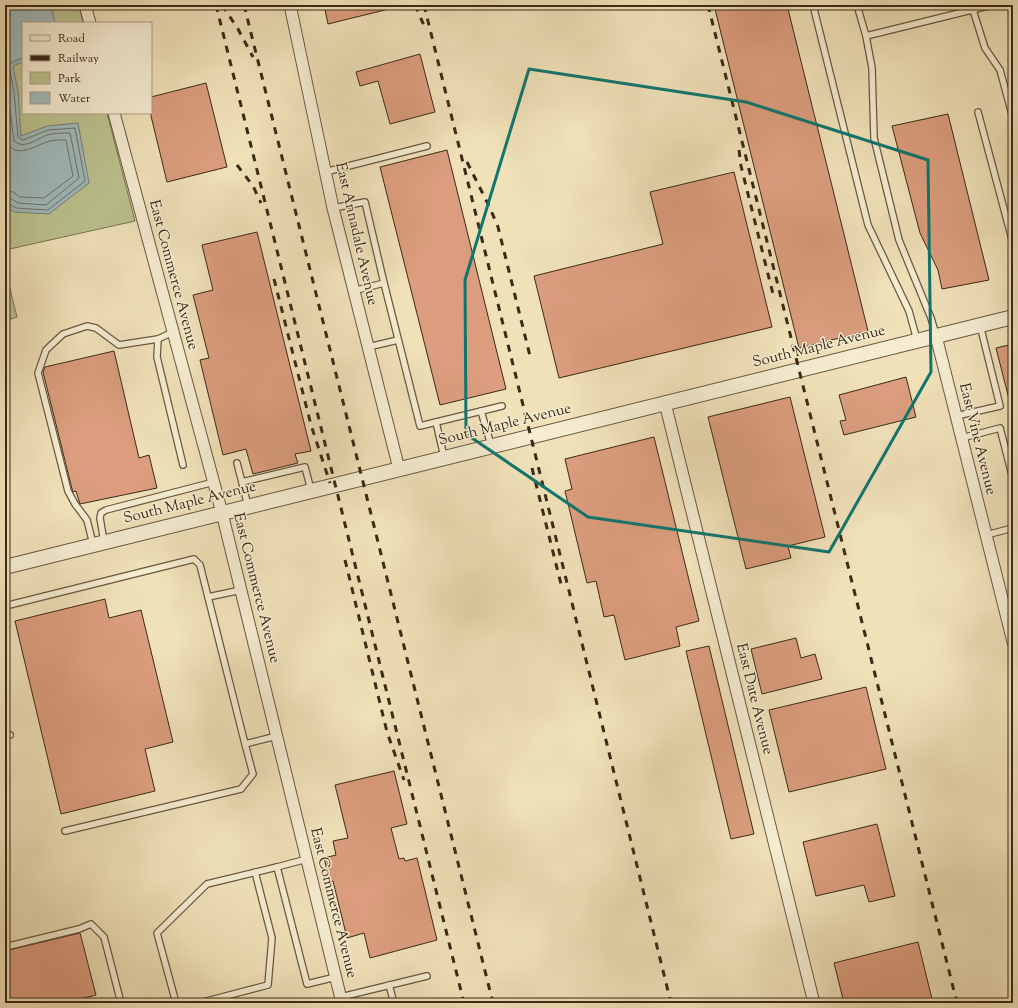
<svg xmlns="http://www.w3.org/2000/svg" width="1018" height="1008" viewBox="0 0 1018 1008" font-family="'Sorts Mill Goudy',serif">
<rect width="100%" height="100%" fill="#f0e1b9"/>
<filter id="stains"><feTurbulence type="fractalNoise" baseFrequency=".005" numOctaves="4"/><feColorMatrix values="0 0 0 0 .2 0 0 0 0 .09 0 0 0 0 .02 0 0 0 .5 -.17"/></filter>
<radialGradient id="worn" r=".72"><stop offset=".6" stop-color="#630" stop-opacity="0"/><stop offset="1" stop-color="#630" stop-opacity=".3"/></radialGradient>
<g fill="#bbc28e" stroke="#7b7652">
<path d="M5,5H79L83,23H23V113H107L135,221L5,250Z"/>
<path d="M5,269L17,317L5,321Z"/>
</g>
<path fill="#a0babb" stroke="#788079" d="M5,5H51L55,23H23V62L13,66L18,91L21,136L47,126L78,123L89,183L49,214L14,212L5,205Z"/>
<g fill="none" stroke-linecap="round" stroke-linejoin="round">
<g stroke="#6e7269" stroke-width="1">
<path d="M5,72L14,141C24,150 37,139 47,135C54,133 63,133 70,133L79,178L46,205L18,203L10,198L5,197"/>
<path d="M5,118C6,125 5,133 7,140C14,162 37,144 50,141C55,140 61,140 66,140L73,176L44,198L20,197L13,192L5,191"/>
<path d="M5,202L16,208L48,210L85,181L75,128L48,130L23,140L18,137L14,92L9,66L12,62L23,58"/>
</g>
</g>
<g fill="#db9d7d" stroke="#3b2a17">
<path d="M324,5H393V8L328,24Z"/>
<path d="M714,5H787L868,331L799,348Z"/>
<path d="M420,54L435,112L390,124L378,81L360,86L356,72Z"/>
<path d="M206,83L227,167L167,182L151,116V97Z"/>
<path d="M948,114L989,280L942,289L938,270L920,233L892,126Z"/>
<path d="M447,150L506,389L440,405L380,167Z"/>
<path d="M734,172L772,327L559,378L534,276L663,244L650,192Z"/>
<path d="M257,232L311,451L295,454L298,463L253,474L246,449L223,455L200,360L209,358L193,295L213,290L202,245Z"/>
<path d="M1013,344V403H1010L996,348Z"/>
<path d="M114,351L139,458L149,455L157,488L80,504L76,491L73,492L72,489L43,372L45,367Z"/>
<path d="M906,377L916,417L844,435L840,421L846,420L839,395Z"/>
<path d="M790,397L825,537L788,546L791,558L746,569L708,417Z"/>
<path d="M654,437L699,621L676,627L680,646L625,660L614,615L604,617L596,581L587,583L565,491L572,489L565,459Z"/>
<path d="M105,599L109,618L141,610L173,742L145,749L155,791L61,814L15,621Z"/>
<path d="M796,638L801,658L815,654L822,679L762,694L751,649Z"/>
<path d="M709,646L754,834L731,839L686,651Z"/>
<path d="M866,687L886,769L789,792L769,710Z"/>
<path d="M394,771L407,824L391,828L399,859L404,858L405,861L417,858L437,940L370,958L364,933L347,938L333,881L330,882L324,858L336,855L333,841L348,838L335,785Z"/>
<path d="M877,824L895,896L869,902L864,885L816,896L803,842Z"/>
<path d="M80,933L96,995L66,1003H5V951Z"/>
<path d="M918,942L933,1003H844L834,963Z"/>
</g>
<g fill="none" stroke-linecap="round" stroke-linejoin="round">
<defs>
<g id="service">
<path d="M813,5L868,225L909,311L917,340"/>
<path d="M857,5L866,36L872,68L874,138L899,240L931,318L936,335"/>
<path d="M973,10L985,48L1000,70L1013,118"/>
<path d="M866,36L992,5"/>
<path d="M978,112L1013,243"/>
<path d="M325,172L427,146"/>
<path d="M333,208L365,202L384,283L420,426L502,406"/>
<path d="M353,291L384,283"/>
<path d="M173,332L158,339L157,357L183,465"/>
<path d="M368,347L398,340"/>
<path d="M481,411L491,445"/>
<path d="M956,416L1000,406L980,325"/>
<path d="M436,422L444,457"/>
<path d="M962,438L1000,428L1013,479"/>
<path d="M237,463L248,506"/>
<path d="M242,482L305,467L311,490"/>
<path d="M986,535L1013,528"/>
<path d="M104,542L100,518L101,513L106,510L214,482"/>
<path d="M93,544L87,520L75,504L68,491L38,373L46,350L63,334L87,326L96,328L119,345L158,339"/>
<path d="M241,590L208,597L245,744L277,736"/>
<path d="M5,606L194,559L200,565L208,597"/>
<path d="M5,736L10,735"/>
<path d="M65,831L241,789L253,774L245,744"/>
<path d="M307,859L277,867L307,984L336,977"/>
<path d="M5,947L79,929L91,924L104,937L121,1003"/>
<path d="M389,985L394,1003"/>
<path d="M341,997L427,976"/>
<path d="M176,1003L157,933L207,884L277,867"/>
<path d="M199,1003L268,985L272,938L255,872"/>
</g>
<g id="minor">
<path d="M85,5L90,23"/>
<path d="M290,5L333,208L399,469"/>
<path d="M114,113L222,513L342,1003"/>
<path d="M936,336L1013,642"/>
<path d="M665,403L814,1003"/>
</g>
<path id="tertiary" d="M5,567L1013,317"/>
</defs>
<use href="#service" stroke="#685840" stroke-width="8"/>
<use href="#minor" stroke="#685840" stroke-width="13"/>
<use href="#tertiary" stroke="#685840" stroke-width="16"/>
<use href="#service" stroke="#f5ecd2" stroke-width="5.5"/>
<use href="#minor" stroke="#f5ecd2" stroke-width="11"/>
<use href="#tertiary" stroke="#f5ecd2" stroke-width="14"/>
<g stroke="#3b2a17" stroke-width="3" stroke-dasharray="7 7" stroke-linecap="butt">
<path d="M216,5L464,1003"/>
<path d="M222,5L238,29L253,57"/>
<path d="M244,5L493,1003"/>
<path d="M415,5L426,30"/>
<path d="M424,5L671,1003"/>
<path d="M708,5L957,1003"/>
<path d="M739,150L741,166L774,298"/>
<path d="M467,162L490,208L498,227L531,360"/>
<path d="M237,165L253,186L261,203"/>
<path d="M274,279L311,425L330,483"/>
<path d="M532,468L562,588"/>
<path d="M345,560L387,732L404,780"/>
</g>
</g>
<path fill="none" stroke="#0f766e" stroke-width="3" stroke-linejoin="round" d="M529,69L746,102L928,160L931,372L829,552L588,517L466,434L465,280Z"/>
<g text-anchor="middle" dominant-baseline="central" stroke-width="3" stroke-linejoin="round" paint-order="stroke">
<g font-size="15" fill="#3b2a17" stroke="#f5ecd2">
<text transform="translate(356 234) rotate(77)">East Annadale Avenue</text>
<text transform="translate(173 275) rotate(75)">East Commerce Avenue</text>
<text transform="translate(819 347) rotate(-14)">South Maple Avenue</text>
<text transform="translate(505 425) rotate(-14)">South Maple Avenue</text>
<text transform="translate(977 439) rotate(76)">East Vine Avenue</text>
<text transform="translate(190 503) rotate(-14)">South Maple Avenue</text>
<text transform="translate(256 588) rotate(76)">East Commerce Avenue</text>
<text transform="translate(754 699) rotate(76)">East Date Avenue</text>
<text transform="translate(333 903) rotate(76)">East Commerce Avenue</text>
</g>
</g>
<rect width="1018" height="1008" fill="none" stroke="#f0e1b9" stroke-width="20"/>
<rect x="6" y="6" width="1006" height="996" fill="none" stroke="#3b2a17" stroke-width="2"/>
<rect x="10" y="10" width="998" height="988" fill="none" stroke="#3b2a17"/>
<rect x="22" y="22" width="130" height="92" fill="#f5ecd2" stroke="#ab9e87"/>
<rect x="30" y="35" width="20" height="6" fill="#f5ecd2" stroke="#ab9e87"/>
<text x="58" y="42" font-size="12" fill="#3b2a17">Road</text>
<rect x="30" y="55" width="20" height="6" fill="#3b2a17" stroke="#ab9e87"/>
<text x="58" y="62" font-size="12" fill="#3b2a17">Railway</text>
<rect x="30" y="72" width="20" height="12" fill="#bbc28e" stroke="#ab9e87"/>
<text x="58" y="82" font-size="12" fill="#3b2a17">Park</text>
<rect x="30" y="92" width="20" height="12" fill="#a0babb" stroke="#ab9e87"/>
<text x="58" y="102" font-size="12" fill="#3b2a17">Water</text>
<rect width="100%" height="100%" filter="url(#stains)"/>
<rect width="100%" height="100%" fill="url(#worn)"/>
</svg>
